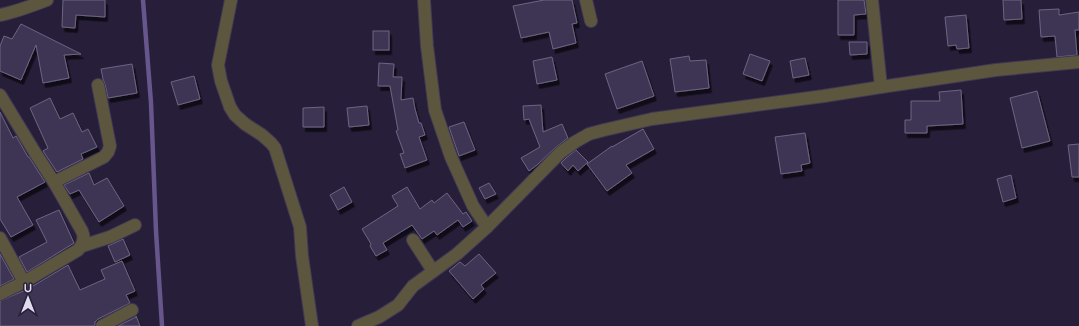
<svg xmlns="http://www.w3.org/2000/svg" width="1079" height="326" viewBox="0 0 1079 326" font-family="'Varela Round',sans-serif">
<defs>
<filter id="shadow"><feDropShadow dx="2.5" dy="4.5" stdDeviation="0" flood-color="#0009"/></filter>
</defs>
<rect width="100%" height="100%" fill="#271f3a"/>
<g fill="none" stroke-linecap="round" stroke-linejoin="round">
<path stroke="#66568b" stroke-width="4.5" d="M143,0L151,103L156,231L162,326"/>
</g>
<g fill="#3e3652" stroke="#6d6483" filter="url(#shadow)">
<path d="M63,0H105V17L76,15L75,28L62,27Z"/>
<path d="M544,0H572L577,23L572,24L576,43L553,49L549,32L521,38L513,6Z"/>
<path d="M838,0H864L866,14L854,15V35H838Z"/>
<path d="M1003,0H1021L1022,19L1004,20Z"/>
<path d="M1059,9V15L1079,12V30H1075L1077,55L1057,57L1055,36L1041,37L1039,10Z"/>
<path d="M966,15L969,48L957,49L956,45L948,46L945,17Z"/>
<path d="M21,24L81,54L64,55L69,78L43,83L36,45L21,80L0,71V46L4,36L12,39Z"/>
<rect x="373" y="31" width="16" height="19"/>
<path d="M849,42H867V54L850,55Z"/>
<path d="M750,54L770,61L762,81L743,74Z"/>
<path d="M689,56L690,61L706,60L709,88L675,92L670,59Z"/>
<path d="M552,57L557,80L537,84L533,61Z"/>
<path d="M805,58L809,75L793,78L790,61Z"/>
<path d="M642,61L654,96L617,109L605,74Z"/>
<path d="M379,63L394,64L393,77H402L401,100L413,98L415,109L419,123H421L425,135L419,137L427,160L405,168L400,154L404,153L396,131L398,130L390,86H378Z"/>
<path d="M132,64L137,93L108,98L105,84L103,79L101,69Z"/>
<path d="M194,76L200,99L178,105L171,82Z"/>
<path d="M961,90L963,124L927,126V133H905V120H911V101H940L939,92Z"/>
<path d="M1037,91L1050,141L1022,148L1010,98Z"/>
<path d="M50,98L60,119L73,113L82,132L88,129L97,147L81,154L83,159L57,172L43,151L48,148L30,108Z"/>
<path d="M541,105L543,132L562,124L568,138L556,147L537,165L529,171L521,158L540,147L529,119L524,120L523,106Z"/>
<path d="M367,106L369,125L349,127L347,108Z"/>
<path d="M324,107V127H303V108Z"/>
<path d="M0,112L13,138L16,136L28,157H29L45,182L17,197L33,225L11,237L0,219Z"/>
<path d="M464,122L475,150L459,156L449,127Z"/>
<path d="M643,129L654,149L626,165L632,173L607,191L587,164L612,146V147Z"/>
<path d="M805,133L810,163L801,165L802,171L781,174L775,137Z"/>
<path d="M1079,144V177H1072L1068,145Z"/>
<path d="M576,150L588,162L578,171L573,165L568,171L561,163L566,158Z"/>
<path d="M89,173L94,185L107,178L124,206L99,222L79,190L70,194L64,185Z"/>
<path d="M1011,175L1016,198L1003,202L997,179Z"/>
<path d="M489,183L496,194L485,199L479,188Z"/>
<path d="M344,187L352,202L338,210L330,195Z"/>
<path d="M407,187L420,209L432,200L434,203L447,193L463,214L466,212L472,221L463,227L458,220L437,235L434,231L422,239L412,225L383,243L387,250L376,256L370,246L371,244L362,229L398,206L392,196Z"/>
<path d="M59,210L74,243L27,272L19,257L47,242L36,220Z"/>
<path d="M123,239L130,255L115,262L108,246Z"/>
<path d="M0,254L14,279L0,286Z"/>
<path d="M479,254L496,273L481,285L484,289L473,299L449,271L460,262L465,266Z"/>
<path d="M122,261L135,291L126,295L130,303L98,319L95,322V326H0V301L28,289L68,265L80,290L105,279L101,270Z"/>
<path d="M136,316L140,326H118L136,317Z"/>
</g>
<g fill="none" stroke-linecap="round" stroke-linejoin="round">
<defs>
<g id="minor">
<path d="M231,0L218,65L221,81L230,107L235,115L245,124L262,135L271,143L275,148L300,227L302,256L312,326"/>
<path d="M424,0L427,46L435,110L451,157L473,206L487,227L561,152L575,142L589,134L604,130L652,119L824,96L881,87L996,70L1079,62"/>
<path d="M586,0L591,21"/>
<path d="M872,0L881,87"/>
<path d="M0,15C16,12 31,6 47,0"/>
<path d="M0,95L34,151L54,182L82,231C85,238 84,244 78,250L24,282L0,294"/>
<path d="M54,182L104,157L108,152L110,146L98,85"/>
<path d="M0,238L24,282"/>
<path d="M413,240L433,271"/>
<path d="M82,246L110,237L135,225"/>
<path d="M102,326L132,310"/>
<path d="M358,326L379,317L398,305L413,286L457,254L487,227"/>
</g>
</defs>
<use href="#minor" stroke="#413953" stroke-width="14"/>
<use href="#minor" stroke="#5d563e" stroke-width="12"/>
</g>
<g transform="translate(28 298)" stroke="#271f3a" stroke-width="3" paint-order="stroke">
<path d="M0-3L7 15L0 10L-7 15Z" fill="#e0dced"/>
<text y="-6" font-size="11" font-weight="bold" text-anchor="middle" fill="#e0dced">U</text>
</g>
</svg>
